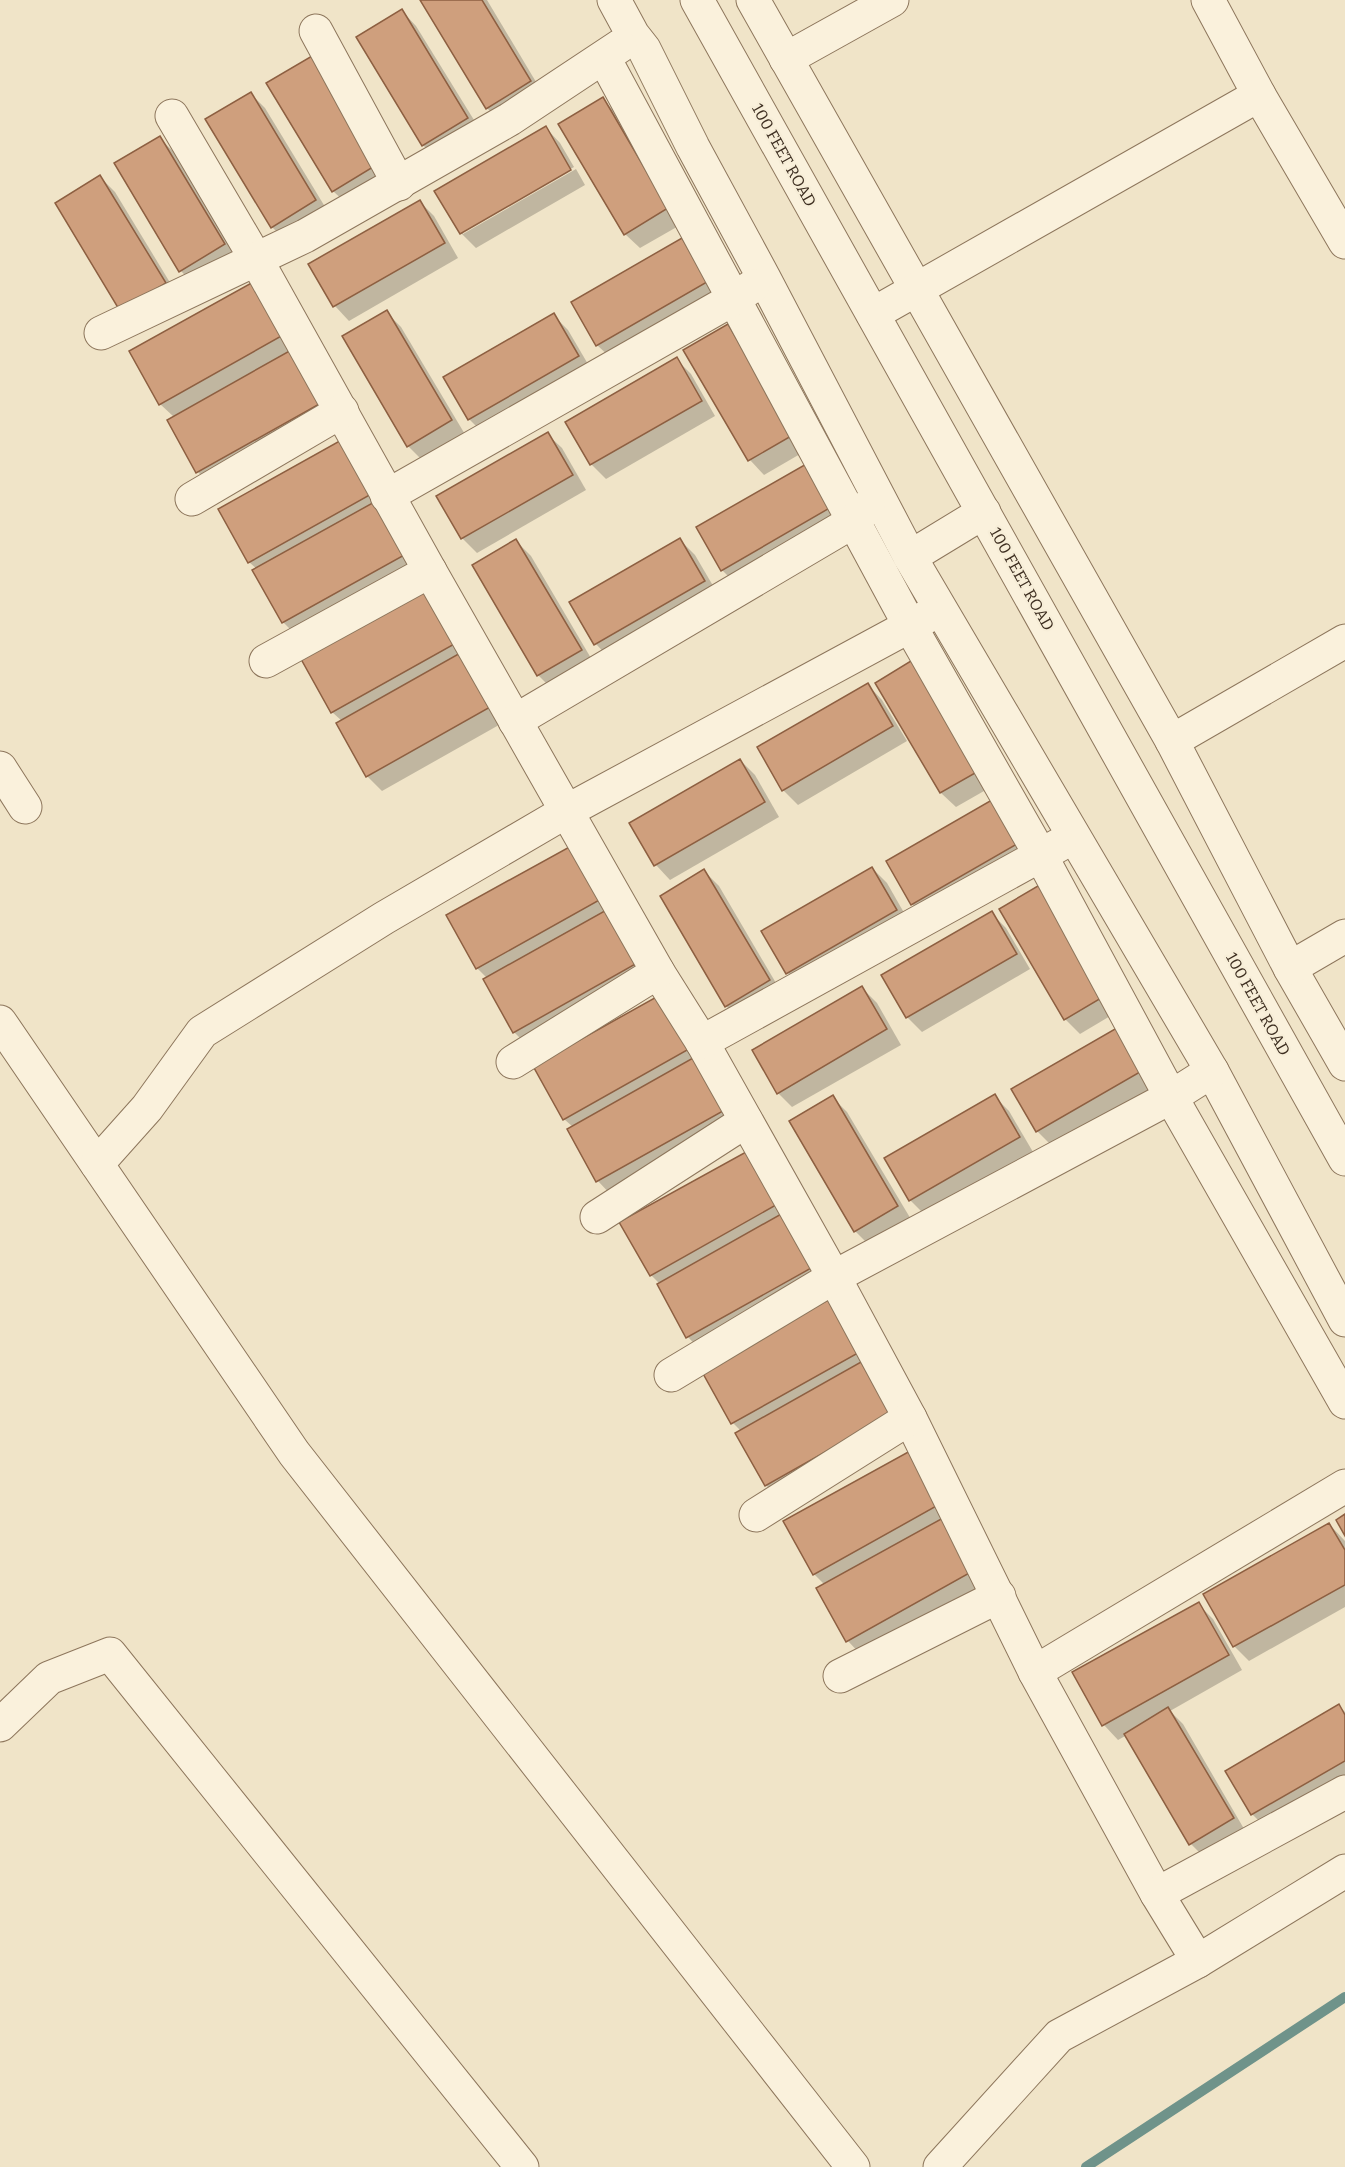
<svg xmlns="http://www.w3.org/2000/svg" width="1345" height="2167" viewBox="0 0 1345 2167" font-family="Bitter,serif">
<rect width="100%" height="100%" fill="#f0e4c8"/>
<g fill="#0003">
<path d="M423,0H487L545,97L502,123L487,108Z"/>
<path d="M402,11L416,26L482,133L438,160L423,145Z"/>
<path d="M268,84L391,179L348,205L333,191Z"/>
<path d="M250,93L265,108L330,215L286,241L272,227Z"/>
<path d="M602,99L617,114L682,224L640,248L625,234Z"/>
<path d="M546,128L560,143L574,167L463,231V234L576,169L585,185L476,248L461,233L437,191Z"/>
<path d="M159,138L174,152L239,259L195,286L181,271Z"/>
<path d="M100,177L115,192L180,299L136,325Z"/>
<path d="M420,202L434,216L458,258L349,321L335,306L310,265Z"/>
<path d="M682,240L696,255L721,297L612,359L597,345Z"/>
<path d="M255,283L336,417L212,487L198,472L169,420L174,417L160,404Z"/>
<path d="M386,312L401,327L466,436L423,461L408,446Z"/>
<path d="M553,315L568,330L592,371L484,434L469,419Z"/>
<path d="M728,326L742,340L807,450L764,475L750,460Z"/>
<path d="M676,359L691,374L715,416L606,479L591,464Z"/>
<path d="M547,434L562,448L586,490L477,553L462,538L438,497Z"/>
<path d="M344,440L422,568L298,637L283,622L257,569L249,562Z"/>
<path d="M822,480L846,522L737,585L722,570Z"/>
<path d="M680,540L695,555L719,596L610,659L596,644L571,603Z"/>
<path d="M516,541L531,556L595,665L553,690L538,675Z"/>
<path d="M428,591L506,721L382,791L367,776L342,721L332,712Z"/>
<path d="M877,683L998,783L956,807L941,793Z"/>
<path d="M868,685L882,700L907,741L798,805L783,790Z"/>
<path d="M740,760L755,775L779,817L670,880L656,865Z"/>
<path d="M996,799L1035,856L927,919L912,904Z"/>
<path d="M573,847L653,977L529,1047L514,1032L488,979L477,968Z"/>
<path d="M872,868L887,883L911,925L802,988L788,973L763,931Z"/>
<path d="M704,871L719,886L783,995L741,1020L726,1006Z"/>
<path d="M1001,910L1122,1009L1080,1034L1065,1019Z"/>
<path d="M991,913L1006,928L1030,969L922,1032L907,1017Z"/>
<path d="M862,988L877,1003L901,1045L792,1107L778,1093Z"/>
<path d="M660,997L736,1126L612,1196L598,1181L569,1129L573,1127L564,1119Z"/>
<path d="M1137,1041L1161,1083L1052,1146L1037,1131L1013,1089Z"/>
<path d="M994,1096L1009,1111L1033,1152L925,1215L910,1200Z"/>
<path d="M832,1097L847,1112L912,1221L870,1246L855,1231Z"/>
<path d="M746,1153L826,1282L702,1352L688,1337L660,1284L651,1275Z"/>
<path d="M827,1302L905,1431L781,1500L766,1485L741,1431L733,1423L703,1371Z"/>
<path d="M909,1453L986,1586L862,1656L848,1641L825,1585L814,1574Z"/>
<path d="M1329,1524L1345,1541V1607L1249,1661L1234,1646Z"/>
<path d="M1198,1604L1213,1619L1242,1670L1170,1711L1183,1724L1247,1834L1205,1858L1191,1844L1127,1735L1118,1740L1104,1725L1074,1673Z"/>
<path d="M1339,1706L1345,1712V1784L1267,1829L1252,1814Z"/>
</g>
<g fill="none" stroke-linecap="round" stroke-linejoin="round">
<path stroke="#6f938a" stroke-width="10" d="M1086,2167L1345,1997"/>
</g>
<g fill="#cf9f7d" stroke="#8d5f41" stroke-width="1.5">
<path d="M420,0H482L531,81L486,109Z"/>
<path d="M402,9L468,118L422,146L356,37Z"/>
<path d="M312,56L378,164L332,192L266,83Z"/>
<path d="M251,92L316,200L271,228L205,119Z"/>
<path d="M603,97L668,208L624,235L558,124Z"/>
<path d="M546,126L571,170L460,234L434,191Z"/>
<path d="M160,136L225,244L179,272L114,163Z"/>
<path d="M100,175L166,283L120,311L55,203Z"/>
<path d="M420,200L445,243L333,307L308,264Z"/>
<path d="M682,238L707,282L596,346L571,302Z"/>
<path d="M255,281L285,334L159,405L129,351Z"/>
<path d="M387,310L452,420L407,447L342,336Z"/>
<path d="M554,313L579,356L468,420L443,377Z"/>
<path d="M728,324L793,435L748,461L683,350Z"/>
<path d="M293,349L323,402L196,473L167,420Z"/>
<path d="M677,357L702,401L590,465L565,422Z"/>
<path d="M548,432L573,475L461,539L436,496Z"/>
<path d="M345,438L375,492L248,563L218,509Z"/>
<path d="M808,463L833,506L721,571L696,527Z"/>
<path d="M378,500L408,553L282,623L252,570Z"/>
<path d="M680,538L705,581L594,645L569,602Z"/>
<path d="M516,539L582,650L537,676L472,565Z"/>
<path d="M428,589L458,642L331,713L301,659Z"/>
<path d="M462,652L492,706L366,777L336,723Z"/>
<path d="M919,656L984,768L940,793L875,683Z"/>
<path d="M868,683L893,726L782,791L757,747Z"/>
<path d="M740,759L765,802L654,866L629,823Z"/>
<path d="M997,797L1022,841L911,905L886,861Z"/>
<path d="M573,845L603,898L476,969L446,915Z"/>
<path d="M872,867L897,910L786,974L761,931Z"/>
<path d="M704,869L770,980L725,1007L660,896Z"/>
<path d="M1043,883L1108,994L1064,1020L999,909Z"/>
<path d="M610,908L639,962L513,1033L483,979Z"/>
<path d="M992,911L1017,954L906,1018L881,975Z"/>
<path d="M862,986L887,1029L777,1094L752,1050Z"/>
<path d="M660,995L689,1049L563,1120L533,1066Z"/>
<path d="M1122,1025L1147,1068L1036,1132L1011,1089Z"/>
<path d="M693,1058L723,1111L596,1182L567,1129Z"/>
<path d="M995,1094L1020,1137L909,1201L884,1158Z"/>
<path d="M833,1095L898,1206L854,1232L789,1121Z"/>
<path d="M746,1152L776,1205L650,1276L619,1222Z"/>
<path d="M783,1213L813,1267L686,1338L657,1284Z"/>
<path d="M828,1300L858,1353L731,1424L701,1370Z"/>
<path d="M861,1362L891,1415L765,1486L735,1433Z"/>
<path d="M910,1451L940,1504L813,1575L783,1521Z"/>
<path d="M1345,1514V1536L1336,1520Z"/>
<path d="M943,1518L973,1571L846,1642L816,1588Z"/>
<path d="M1329,1523L1345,1550V1585L1233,1647L1203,1594Z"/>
<path d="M1199,1602L1229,1655L1102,1726L1072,1672Z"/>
<path d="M1339,1704L1345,1715V1761L1251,1815L1225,1771Z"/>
<path d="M1168,1707L1234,1818L1189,1845L1124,1734Z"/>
</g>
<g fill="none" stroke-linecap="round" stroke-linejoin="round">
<defs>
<g id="minor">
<path d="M614,0L633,35L644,49L693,147L764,278L910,557L1212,1071L1345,1320"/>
<path d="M697,0L1345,1159"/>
<path d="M753,0L1172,741L1290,968L1345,1064"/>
<path d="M1208,0L1259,95L1345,242"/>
<path d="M316,31L399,184"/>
<path d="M604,58L910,626L1041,856L1171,1097L1345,1402"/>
<path d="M786,59L892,0"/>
<path d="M172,116L256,259L430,571L658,972L702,1042L834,1277L910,1418L1035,1672L1157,1894L1198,1961"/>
<path d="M873,314L1259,95"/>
<path d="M101,333L305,236L510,119L620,46"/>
<path d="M387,496L735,298L753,286"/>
<path d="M192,499L342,411"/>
<path d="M910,557L984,512"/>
<path d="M266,661L430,571"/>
<path d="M515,721L854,521L868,506"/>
<path d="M1172,741L1345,641"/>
<path d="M0,768L25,807"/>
<path d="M1290,968L1345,936"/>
<path d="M0,1022L294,1453L853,2167"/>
<path d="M702,1042L1059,845"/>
<path d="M513,1062L658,972"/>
<path d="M97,1164L147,1108L202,1032L384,918L567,811L928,616"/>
<path d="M597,1217L746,1121"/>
<path d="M671,1375L834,1277L1171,1097L1212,1071"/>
<path d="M756,1515L910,1418"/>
<path d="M1035,1672L1345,1486"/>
<path d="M840,1676L999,1596"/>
<path d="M0,1725L49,1678L110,1654L522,2167"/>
<path d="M1157,1894L1345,1792"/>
<path d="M940,2167L1059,2036L1198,1961L1345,1871"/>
</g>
</defs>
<use href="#minor" stroke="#8d765c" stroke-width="35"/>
<use href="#minor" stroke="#faf1dc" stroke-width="33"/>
</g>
<g text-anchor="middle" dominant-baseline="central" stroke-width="4.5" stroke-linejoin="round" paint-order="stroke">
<g font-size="16" fill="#3d2e20" stroke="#f7eed8">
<text transform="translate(784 155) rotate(61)">100 FEET ROAD</text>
<text transform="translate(1022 579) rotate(61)">100 FEET ROAD</text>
<text transform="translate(1258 1004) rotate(61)">100 FEET ROAD</text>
</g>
</g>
</svg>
